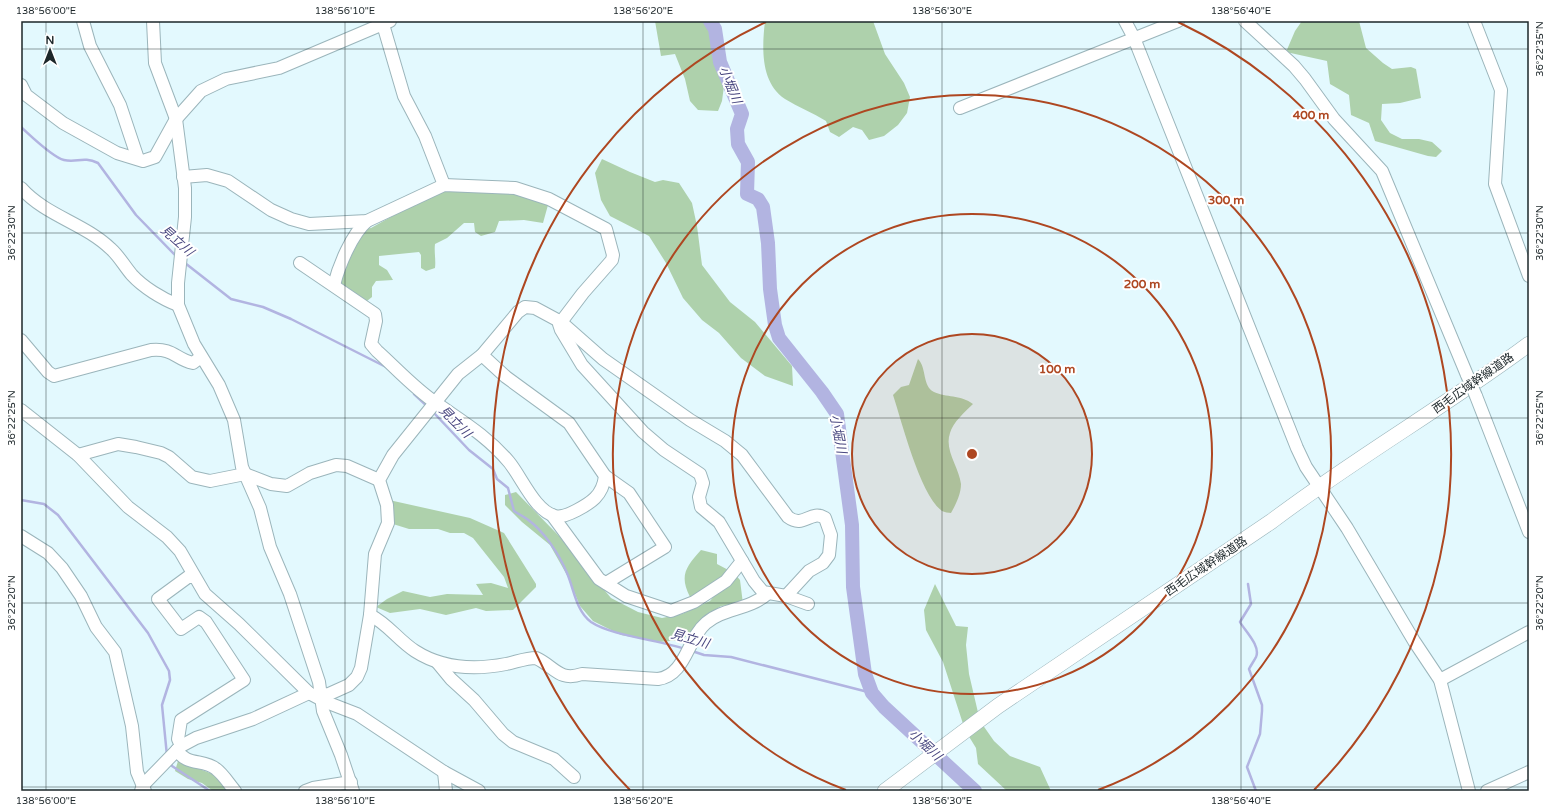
<svg xmlns="http://www.w3.org/2000/svg" width="1550" height="812" viewBox="0 0 1550 812" font-family="'Varela Round','Noto Sans JP',sans-serif">
<rect width="100%" height="100%" fill="#e3f9fe"/>
<g fill="#aed1ac">
<path d="M655,21H705L709,29L724,86L722,101L718,111L698,110L690,101L685,79L675,54L661,56Z"/>
<path d="M765,21H873L885,54L904,83L910,97L907,113L898,125L884,136L869,140L862,130L853,127L839,137L830,132L826,121C813,113 798,107 785,99C760,82 762,47 765,21Z"/>
<path d="M1302,21H1359L1366,48L1383,63L1392,69L1411,67L1416,69L1421,98L1400,103L1382,104L1381,120L1390,133L1402,139H1419L1432,142L1442,151L1436,157L1428,156L1375,141L1369,123L1351,115L1349,95L1330,84L1327,61L1286,52L1295,31Z"/>
<path d="M602,159L630,172L655,182L663,180L679,183L692,203L697,226L702,265L730,302L755,322L792,366L793,386L765,376L741,358L719,333L702,320L683,298L666,263L649,236L610,216L601,200L595,173Z"/>
<path d="M443,188L513,192L545,202L548,205L543,223L524,220L499,221L495,232L481,236L475,232L474,223H464L447,238L435,244C434,252 436,260 435,268L426,271L421,268V255L419,252L379,256V265L387,270L393,280L376,281L372,287V297L367,301H361L340,287L339,274L365,229L371,228Z"/>
<path d="M918,359C927,368 922,386 934,392C947,398 959,394 973,404C965,412 953,422 950,433C944,450 959,467 961,484C961,494 956,504 951,513C949,513 944,512 942,511C920,495 902,422 893,395L901,387L909,385Z"/>
<path d="M516,492L558,535L611,598L638,612L662,618L682,614L710,601L719,590L690,597C679,575 686,567 701,550L717,554V564L734,573L740,580L743,604L721,606L715,610L682,640L659,642L621,635L593,621L580,606L568,577L550,545L522,522L505,505V495Z"/>
<path d="M389,500L470,518L504,533L536,584V587L513,610L486,611L476,608L446,615L420,609L390,613L376,607L387,599L403,591L430,597L447,594L483,595L476,584L491,583L508,588L504,577L473,538L464,533H450L438,529H409L393,524Z"/>
<path d="M935,584L956,626L968,627L966,645L969,674L980,721L994,741L1010,756L1040,767L1051,791H1007L978,764L976,748L965,730L943,662L926,630L924,610Z"/>
<path d="M178,761L226,779L233,791H213L202,783L188,779L175,771Z"/>
</g>
<g fill="none" stroke-linecap="round" stroke-linejoin="round">
<g stroke="#b2b4e1" stroke-width="2.5">
<path d="M21,127C30,135 52,157 64,160C77,163 83,156 98,163L136,215L176,256"/>
<path d="M185,263L231,299L263,307L291,319L386,367"/>
<path d="M414,394L428,407"/>
<path d="M433,412L469,450L493,469L497,479L508,488L514,511C518,514 523,516 527,519C544,531 559,554 567,573C574,589 576,611 591,622C612,636 659,640 685,649"/>
<path d="M21,500L44,504L58,515L148,633L169,671L170,680L162,705L167,756"/>
<path d="M1248,584L1251,604L1240,622C1245,631 1261,646 1256,657C1254,661 1251,665 1249,669L1262,705V711L1260,734L1247,767L1256,791"/>
<path d="M692,651L704,655L731,657L872,693"/>
<path d="M170,762L172,766L210,791"/>
</g>
<path stroke="#b2b4e1" stroke-width="14" d="M710,21L715,29L720,62L742,114L737,129L738,144L748,162L747,194L758,199L763,207L768,243L770,289L775,325L779,338L822,392L837,414L852,525L853,587L865,674L872,693L884,707L975,791"/>
<defs>
<g id="minor">
<path d="M83,21L90,46L120,105L138,159"/>
<path d="M153,21L155,63L176,119L185,188V217L178,283V305L194,344L219,385L234,420L242,467L260,508L270,547L290,594L319,682L323,711L341,755L353,791"/>
<path d="M382,21L404,96L425,136L444,185"/>
<path d="M1125,21L1134,38L1297,448L1306,467L1347,528L1414,641L1440,680L1469,791"/>
<path d="M1245,21L1294,66L1305,79L1334,119L1382,171L1467,375"/>
<path d="M1474,21L1501,90L1495,184L1529,276"/>
<path d="M21,85L26,95L63,123L117,153L143,161L155,157L176,119L201,91L226,79L279,68L390,21"/>
<path d="M960,108L1178,21"/>
<path d="M183,177L207,175L228,181L271,210L291,219L309,224L367,221L444,185L515,188L549,199L606,229L613,255L612,260L583,293L561,322L559,324L561,330L582,365L643,432L664,450L700,474L703,483L699,497L701,507L719,522L754,581L763,592L786,596L808,604"/>
<path d="M21,188C46,216 84,223 111,249C119,256 125,267 132,275C143,287 162,299 178,305"/>
<path d="M300,263L375,314L376,321L371,344L377,351C396,368 415,389 436,403C463,422 487,436 509,462C522,478 535,511 555,516C565,519 589,504 595,498C601,492 604,484 605,476L569,423L506,377L482,355"/>
<path d="M334,285C339,265 352,234 367,221"/>
<path d="M21,340L48,372L54,376L151,350C174,348 175,359 193,363L201,357"/>
<path d="M1476,396L1529,532"/>
<path d="M21,410L78,455L128,507L167,537L180,551L205,594L239,624L309,693L326,702L357,714L444,772L479,791"/>
<path d="M78,455L118,444L136,447L161,453L169,457L192,477L210,481L245,474L271,484L287,486L310,473L336,465L347,466L379,480"/>
<path d="M605,476L629,493L665,547L606,583"/>
<path d="M552,515L599,579L626,596L671,611L694,602L726,581L742,561"/>
<path d="M21,536L48,553L62,568L81,596L96,627L115,652L132,726L137,772L145,791"/>
<path d="M370,615C388,624 398,640 415,651C443,669 475,670 506,664C516,662 526,658 536,658C554,666 559,682 582,674L658,679C686,675 687,639 706,623C723,608 749,610 767,594"/>
<path d="M437,662L451,679L474,700L503,734L513,742L554,759L574,777"/>
<path d="M1440,680L1529,632"/>
<path d="M321,695L329,694L349,685L357,677L361,668L370,615L375,554L388,523L387,505L379,480L393,455L458,374L482,355L518,312L525,307L535,308L561,322L603,359L690,420L725,441L742,455L788,517C804,529 810,509 825,518L831,535L829,555L823,563L809,571L786,596"/>
<path d="M181,746L178,739L181,720L244,680L206,622L199,617L181,629L158,599L188,577H194"/>
<path d="M177,750C186,766 204,759 216,769C223,774 229,784 235,791"/>
<path d="M444,772L446,791"/>
<path d="M141,791L142,788L146,782L181,746L196,738L253,719L309,693"/>
<path d="M305,791L313,788L351,782"/>
<path d="M1487,791L1529,772"/>
</g>
<path id="major" d="M885,791L998,706L1272,521C1355,458 1446,406 1529,344"/>
</defs>
<use href="#minor" stroke="#9bb5bb" stroke-width="14"/>
<use href="#major" stroke="#9bb5bb" stroke-width="16"/>
<use href="#minor" stroke="#fff" stroke-width="12"/>
<use href="#major" stroke="#fff" stroke-width="15"/>
<defs>
<path id="minor-bridge" d="M1467,375L1476,396"/>
</defs>
<use href="#minor-bridge" stroke="#9bb5bb" stroke-width="14" stroke-linecap="butt"/>
<use href="#minor-bridge" stroke="#fff" stroke-width="12"/>
</g>
<path fill="none" stroke="#1d272a" stroke-width="1" stroke-opacity="0.45" d="M46,21V791M345,21V791M643,21V791M942,21V791M1241,21V791M21,49H1529M21,233H1529M21,418H1529M21,603H1529M21,787H1529"/>
<circle cx="972" cy="454" r="120" fill="#ae4721" fill-opacity=".12"/>
<g fill="none" stroke="#ae4721" stroke-width="2">
<circle cx="972" cy="454" r="120"/>
<circle cx="972" cy="454" r="240"/>
<path d="M846 790A359 359 0 1 1 1098 790"/>
<path d="M630 790A479 479 0 0 1 766 22M1178 22A479 479 0 0 1 1314 790"/>
</g>
<g text-anchor="middle" dominant-baseline="central" stroke-width="4" stroke-linejoin="round" paint-order="stroke">
<g font-size="12" fill="#1d272a" stroke="#fff">
<text transform="translate(1473 383) rotate(-35)">西毛広域幹線道路</text>
<text transform="translate(1206 566) rotate(-34)">西毛広域幹線道路</text>
</g>
<g font-size="13" font-style="italic" fill="#48467f" stroke="#fff">
<text transform="translate(730 85) rotate(68)">小堀川</text>
<text transform="translate(177 241) rotate(42)">見立川</text>
<text transform="translate(455 422) rotate(45)">見立川</text>
<text transform="translate(838 434) rotate(79)">小堀川</text>
<text transform="translate(690 639) rotate(16)">見立川</text>
<text transform="translate(925 745) rotate(43)">小堀川</text>
</g>
</g>
<circle cx="972" cy="454" r="6" fill="#ae4721" stroke="#fff" stroke-width="2"/>
<g font-size="12" text-anchor="middle" font-weight="bold" fill="#ae4721" stroke="#fff" stroke-width="4" stroke-linejoin="round" paint-order="stroke">
<text x="1311" y="119">400 m</text>
<text x="1226" y="204">300 m</text>
<text x="1142" y="288">200 m</text>
<text x="1057" y="373">100 m</text>
</g>
<rect width="1550" height="812" fill="none" stroke="#ffffff" stroke-width="44"/>
<g transform="translate(50 50)" stroke="#ffffff" stroke-width="3" paint-order="stroke">
<path d="M0-3L7 15L0 10L-7 15Z" fill="#1d272a"/>
<text y="-6" font-size="11" font-weight="bold" text-anchor="middle" fill="#1d272a">N</text>
</g>
<rect x="22" y="22" width="1506" height="768" fill="none" stroke="#1d272a" stroke-width="1.5"/>
<g font-size="10" text-anchor="middle" fill="#1d272a">
<text x="46" y="14">138°56'00"E</text>
<text x="345" y="14">138°56'10"E</text>
<text x="643" y="14">138°56'20"E</text>
<text x="942" y="14">138°56'30"E</text>
<text x="1241" y="14">138°56'40"E</text>
<text transform="translate(1539 49) rotate(-90)" y="4">36°22'35"N</text>
<text transform="translate(11 233) rotate(-90)" y="4">36°22'30"N</text>
<text transform="translate(1539 233) rotate(-90)" y="4">36°22'30"N</text>
<text transform="translate(11 418) rotate(-90)" y="4">36°22'25"N</text>
<text transform="translate(1539 418) rotate(-90)" y="4">36°22'25"N</text>
<text transform="translate(11 603) rotate(-90)" y="4">36°22'20"N</text>
<text transform="translate(1539 603) rotate(-90)" y="4">36°22'20"N</text>
<text x="46" y="804">138°56'00"E</text>
<text x="345" y="804">138°56'10"E</text>
<text x="643" y="804">138°56'20"E</text>
<text x="942" y="804">138°56'30"E</text>
<text x="1241" y="804">138°56'40"E</text>
</g>
</svg>
